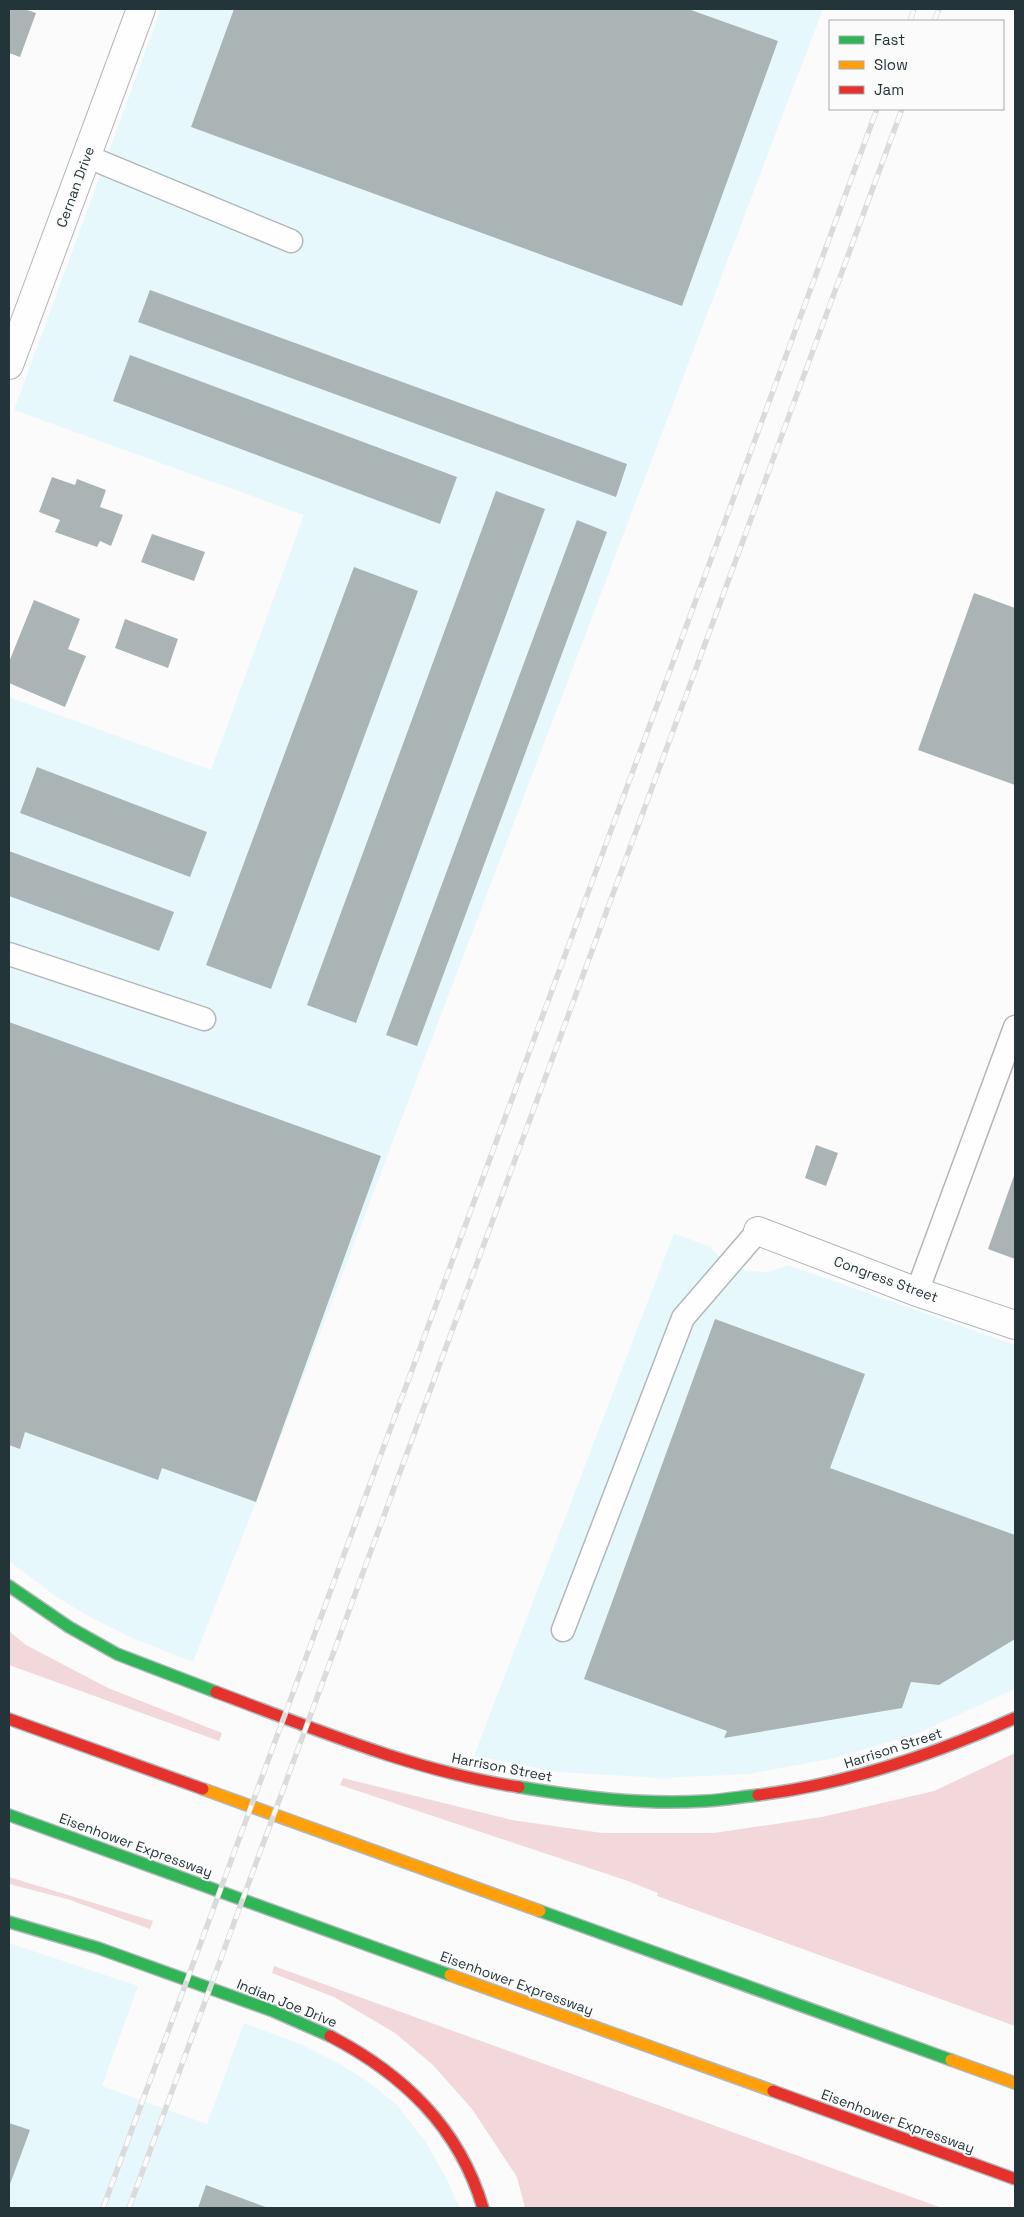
<svg xmlns="http://www.w3.org/2000/svg" width="1024" height="2217" viewBox="0 0 1024 2217" font-family="'Space Grotesk',sans-serif">
<rect width="100%" height="100%" fill="#fbfbfb"/>
<g fill="#e7f8fd">
<path d="M161,9H823L256,1502L193,1662L134,1639L88,1616L54,1595L9,1561V697L211,770L304,515L14,410Z"/>
<path d="M674,1233L710,1247L719,1257L747,1271L768,1272L788,1265L1015,1345V1689L916,1734L835,1758L749,1774L661,1778L558,1772L474,1756Z"/>
<path d="M9,1943L138,1986L102,2086L207,2124L244,2023L300,2044L340,2064L370,2083L396,2104L426,2142L445,2176L460,2208H9Z"/>
</g>
<g fill="#f2d8db">
<path d="M9,1631L26,1645L108,1688L222,1733L219,1741L9,1665Z"/>
<path d="M1015,1753V2026L657,1896L658,1893L628,1881L340,1785L343,1778L512,1820L602,1833H714L822,1817L934,1791Z"/>
<path d="M9,1877L153,1921L150,1929L67,1899L9,1884Z"/>
<path d="M274,1966L942,2208H525L517,2177L472,2109L433,2065L395,2033L334,1997L272,1973Z"/>
</g>
<g fill="#abb4b5">
<path d="M9,9H24L36,13L20,57L9,53Z"/>
<path d="M234,9H688L778,41L682,306L191,127Z"/>
<path d="M150,290L627,464L616,497L138,322Z"/>
<path d="M130,355L457,477L440,524L113,401Z"/>
<path d="M52,477L75,485L77,479L106,490L100,507L123,515L111,546L100,541L97,547L55,532L60,520L39,512Z"/>
<path d="M496,491L545,509L356,1023L307,1005Z"/>
<path d="M577,520L607,532L417,1046L386,1035Z"/>
<path d="M152,534L205,552L194,581L141,562Z"/>
<path d="M354,567L418,591L271,989L206,965Z"/>
<path d="M974,593L1015,608V785L918,750Z"/>
<path d="M34,600L80,619L68,649L86,656L65,707L9,683V662Z"/>
<path d="M125,619L178,639L168,668L115,648Z"/>
<path d="M37,767L207,832L190,877L20,813Z"/>
<path d="M9,851L174,912L159,951L9,896Z"/>
<path d="M9,1022L381,1156L256,1502L162,1468L158,1480L25,1432L20,1449L9,1445Z"/>
<path d="M816,1145L838,1153L826,1186L805,1178Z"/>
<path d="M1015,1173V1259L988,1249Z"/>
<path d="M715,1319L865,1374L830,1468L1015,1535V1639L939,1685L911,1682L902,1708L724,1738L727,1731L584,1679Z"/>
<path d="M9,2123L30,2130L9,2187Z"/>
<path d="M206,2185L268,2208H198Z"/>
</g>
<g fill="none" stroke-linecap="round" stroke-linejoin="round">
<defs>
<g id="lane">
<path d="M86,156L291,241"/>
<path d="M9,954L204,1019"/>
<path d="M917,1292L1015,1027"/>
<path d="M563,1630L683,1318L758,1231"/>
</g>
<g id="street">
<path d="M9,365L141,9"/>
<path d="M758,1231L917,1292L1015,1325"/>
</g>
<g id="fast">
<path d="M9,1586L69,1627L117,1654L216,1692"/>
<path d="M519,1787C579,1797 643,1805 705,1801C723,1800 740,1797 758,1795"/>
<path d="M9,1815L450,1975"/>
<path d="M540,1911L951,2060"/>
<path d="M9,1922L98,1948L273,2011L330,2036"/>
</g>
<g id="slow">
<path d="M203,1789L540,1911"/>
<path d="M450,1975L773,2091"/>
<path d="M951,2060L1015,2083"/>
</g>
<g id="jam">
<path d="M216,1692C315,1729 414,1771 519,1787"/>
<path d="M9,1719L203,1789"/>
<path d="M758,1795C848,1784 933,1755 1015,1718"/>
<path d="M330,2036C403,2074 459,2127 483,2208"/>
<path d="M773,2091L1015,2179"/>
</g>
</defs>
<use href="#lane" stroke="#b0b8bb" stroke-width="25"/>
<use href="#street" stroke="#b0b8bb" stroke-width="30"/>
<use href="#fast" stroke="#b0b8bb" stroke-width="14"/>
<use href="#slow" stroke="#b0b8bb" stroke-width="14"/>
<use href="#jam" stroke="#b0b8bb" stroke-width="14"/>
<use href="#lane" stroke="#fefefe" stroke-width="22"/>
<use href="#street" stroke="#fefefe" stroke-width="28"/>
<use href="#fast" stroke="#30b455" stroke-width="11"/>
<use href="#slow" stroke="#ff9f0a" stroke-width="11"/>
<use href="#jam" stroke="#e5322d" stroke-width="11"/>
<defs>
<g id="rail">
<path d="M910,21L914,9"/>
<path d="M934,21L939,9"/>
<path d="M103,2208L877,109"/>
<path d="M129,2208L902,109"/>
</g>
</defs>
<use href="#rail" stroke="#dadbdb" stroke-width="5.5"/>
<use href="#rail" stroke="#fbfbfb" stroke-width="4" stroke-dasharray="11" stroke-linecap="butt"/>
</g>
<g text-anchor="middle" dominant-baseline="central" stroke-width="4" stroke-linejoin="round" paint-order="stroke">
<g font-size="14" fill="#233539" stroke="#fbfbfb">
<text transform="translate(75 187) rotate(-70)">Cernan Drive</text>
<text transform="translate(886 1279) rotate(20)">Congress Street</text>
<text transform="translate(893 1748) rotate(-18)">Harrison Street</text>
<text transform="translate(502 1767) rotate(11)">Harrison Street</text>
<text transform="translate(136 1845) rotate(20)">Eisenhower Expressway</text>
<text transform="translate(517 1983) rotate(20)">Eisenhower Expressway</text>
<text transform="translate(287 2003) rotate(22)">Indian Joe Drive</text>
<text transform="translate(898 2121) rotate(20)">Eisenhower Expressway</text>
</g>
</g>
<rect width="1024" height="2217" fill="none" stroke="#233539" stroke-width="20"/>
<rect x="829" y="20" width="175" height="90" fill="#fbfbfb" stroke="#a5acad"/>
<rect x="839" y="36" width="25" height="8" fill="#30b455" stroke="#a5acad"/>
<text x="874" y="45" font-size="15" fill="#233539">Fast</text>
<rect x="839" y="61" width="25" height="8" fill="#ff9f0a" stroke="#a5acad"/>
<text x="874" y="70" font-size="15" fill="#233539">Slow</text>
<rect x="839" y="86" width="25" height="8" fill="#e5322d" stroke="#a5acad"/>
<text x="874" y="95" font-size="15" fill="#233539">Jam</text>
</svg>
